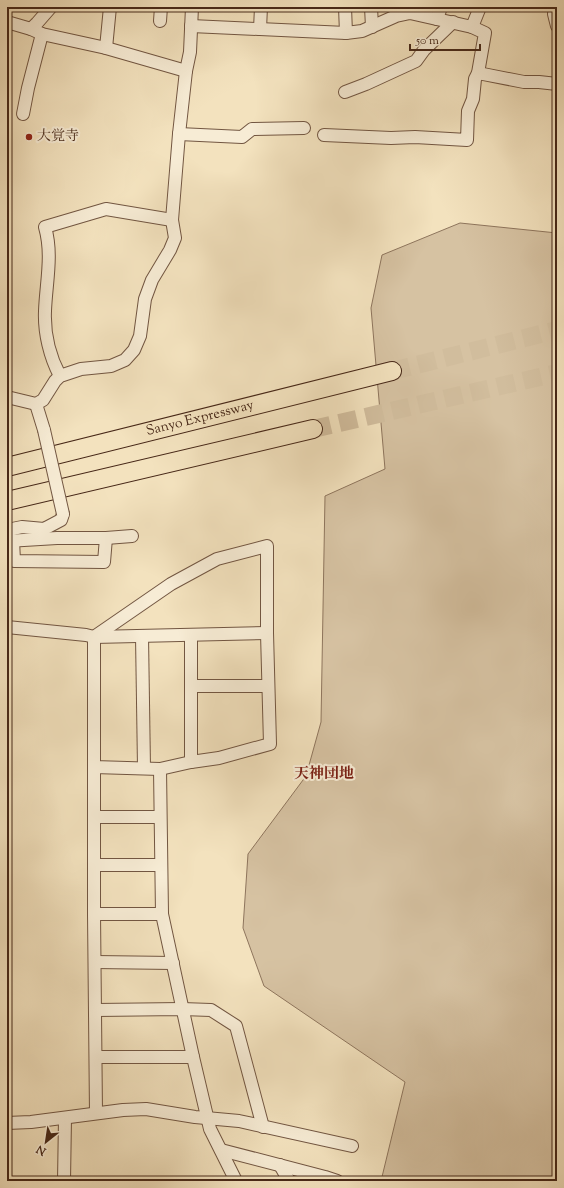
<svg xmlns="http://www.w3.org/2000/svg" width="564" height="1188" viewBox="0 0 564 1188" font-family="'Sorts Mill Goudy','Noto Serif JP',serif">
<rect width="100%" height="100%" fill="#f3e2be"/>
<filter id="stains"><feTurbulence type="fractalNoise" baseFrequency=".005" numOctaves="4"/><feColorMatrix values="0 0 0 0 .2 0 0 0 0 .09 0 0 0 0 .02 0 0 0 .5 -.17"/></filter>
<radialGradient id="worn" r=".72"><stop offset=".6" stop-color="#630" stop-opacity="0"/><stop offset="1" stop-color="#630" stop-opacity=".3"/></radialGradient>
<path fill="#d6c2a2" stroke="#8e755d" d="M460,223L557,233V1181H381L405,1082L264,986L243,928L248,854L306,776L321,722L325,496L385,469L371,308L382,255Z"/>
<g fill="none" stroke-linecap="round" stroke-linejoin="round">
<g stroke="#d1bd9d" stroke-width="18" stroke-dasharray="18 9" stroke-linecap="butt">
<path d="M392,371L557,330"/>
<path d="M313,429L557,373"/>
</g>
<defs>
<g id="minor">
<path d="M345,7L346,33"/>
<path d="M371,7L372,27"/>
<path d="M555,7L554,14L557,26"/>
<path d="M437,19L441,7"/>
<path d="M160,21L161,7"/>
<path d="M7,22L31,29L42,34L106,48L186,71"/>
<path d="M191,26L346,33L362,31L396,16L410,13L472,27L480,7"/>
<path d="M31,29L37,23L51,7"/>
<path d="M260,29L261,7"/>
<path d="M106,48L110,7"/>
<path d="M478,73L524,82H539L557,84"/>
<path d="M345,92L366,84L416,61L424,50L453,22"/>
<path d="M23,114L28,88L42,34"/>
<path d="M179,134L242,137L252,129L304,128"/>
<path d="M324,135L391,138L415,137L467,140L468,111L473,99L475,79L478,73L485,33L472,27"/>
<path d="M60,376C50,357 44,333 45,311C46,283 53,255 45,227L106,209L172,220"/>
<path d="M7,397L36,404L43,400L55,381L60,376L81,369L111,366L125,360L134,350L140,336L145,299L152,280L170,250L175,238L172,220L179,134L186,71L190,52L192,7"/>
<path d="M36,404L44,430"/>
<path d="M7,530L22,527L44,529L61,520L63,514"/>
<path d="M13,540L14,561L104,562L106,538"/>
<path d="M7,541L57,538H106L132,536"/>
<path d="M7,627L86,635L94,637L267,633"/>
<path d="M142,636L144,768"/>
<path d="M191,686H268"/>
<path d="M191,762V635"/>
<path d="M94,767L160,769L191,762L219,758L270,744L267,633V546L217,559L171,584L94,637V914L96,1113"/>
<path d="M160,769L162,914L193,1057L210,1129L236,1181"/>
<path d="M94,817H160"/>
<path d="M94,865H161"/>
<path d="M94,914H162"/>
<path d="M95,962L173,963"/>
<path d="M96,1010L182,1009L211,1010L236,1026L263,1127"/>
<path d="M96,1057H193"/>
<path d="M7,1123L31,1122L123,1110L146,1109L195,1117L239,1121L352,1146"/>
<path d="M221,1150L325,1177L337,1181"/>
<path d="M280,1165L289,1181"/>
<path d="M64,1181L65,1118"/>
</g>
<g id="highway">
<path id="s1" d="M7,467L392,371"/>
<path d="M7,501L313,429"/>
</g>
</defs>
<use href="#minor" stroke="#725642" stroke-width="14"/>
<use href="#highway" stroke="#472818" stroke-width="20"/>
<use href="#minor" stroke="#f7ecd5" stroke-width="12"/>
<use href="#highway" stroke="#f3e2be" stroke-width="18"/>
<defs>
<path id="minor-bridge" d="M44,430L63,514"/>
</defs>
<use href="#minor-bridge" stroke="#725642" stroke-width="14" stroke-linecap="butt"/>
<use href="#minor-bridge" stroke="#f7ecd5" stroke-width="12"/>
</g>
<circle fill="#8f2418" stroke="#f7ecd5" stroke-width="1.5" cx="29" cy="137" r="4"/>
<g text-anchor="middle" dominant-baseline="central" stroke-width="4" stroke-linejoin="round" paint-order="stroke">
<g font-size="14" fill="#472818" stroke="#f7ecd5" text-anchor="start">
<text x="37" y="137">大覚寺</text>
</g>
<g font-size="14" fill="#472818" stroke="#f7ecd5">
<text stroke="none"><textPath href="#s1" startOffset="199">Sanyo Expressway</textPath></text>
</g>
<g font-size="15" font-weight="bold" fill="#7a1f14" stroke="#f7ecd5">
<text x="324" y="774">天神団地</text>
</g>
</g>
<rect width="564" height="1188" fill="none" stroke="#f3e2be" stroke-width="24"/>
<rect x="8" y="8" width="548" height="1172" fill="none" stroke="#472818" stroke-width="2"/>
<rect x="12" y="12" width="540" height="1164" fill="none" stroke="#472818"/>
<g transform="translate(46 1142) rotate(210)" stroke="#f7ecd5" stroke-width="3" paint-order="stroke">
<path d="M0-3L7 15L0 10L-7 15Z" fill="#472818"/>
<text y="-6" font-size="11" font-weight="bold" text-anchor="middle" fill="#472818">N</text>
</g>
<path d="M410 44v6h70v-6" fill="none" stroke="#472818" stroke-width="2"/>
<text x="416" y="44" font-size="12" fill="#472818" stroke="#f7ecd5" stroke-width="3" paint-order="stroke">50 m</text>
<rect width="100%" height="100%" filter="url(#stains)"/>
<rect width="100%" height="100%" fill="url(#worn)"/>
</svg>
